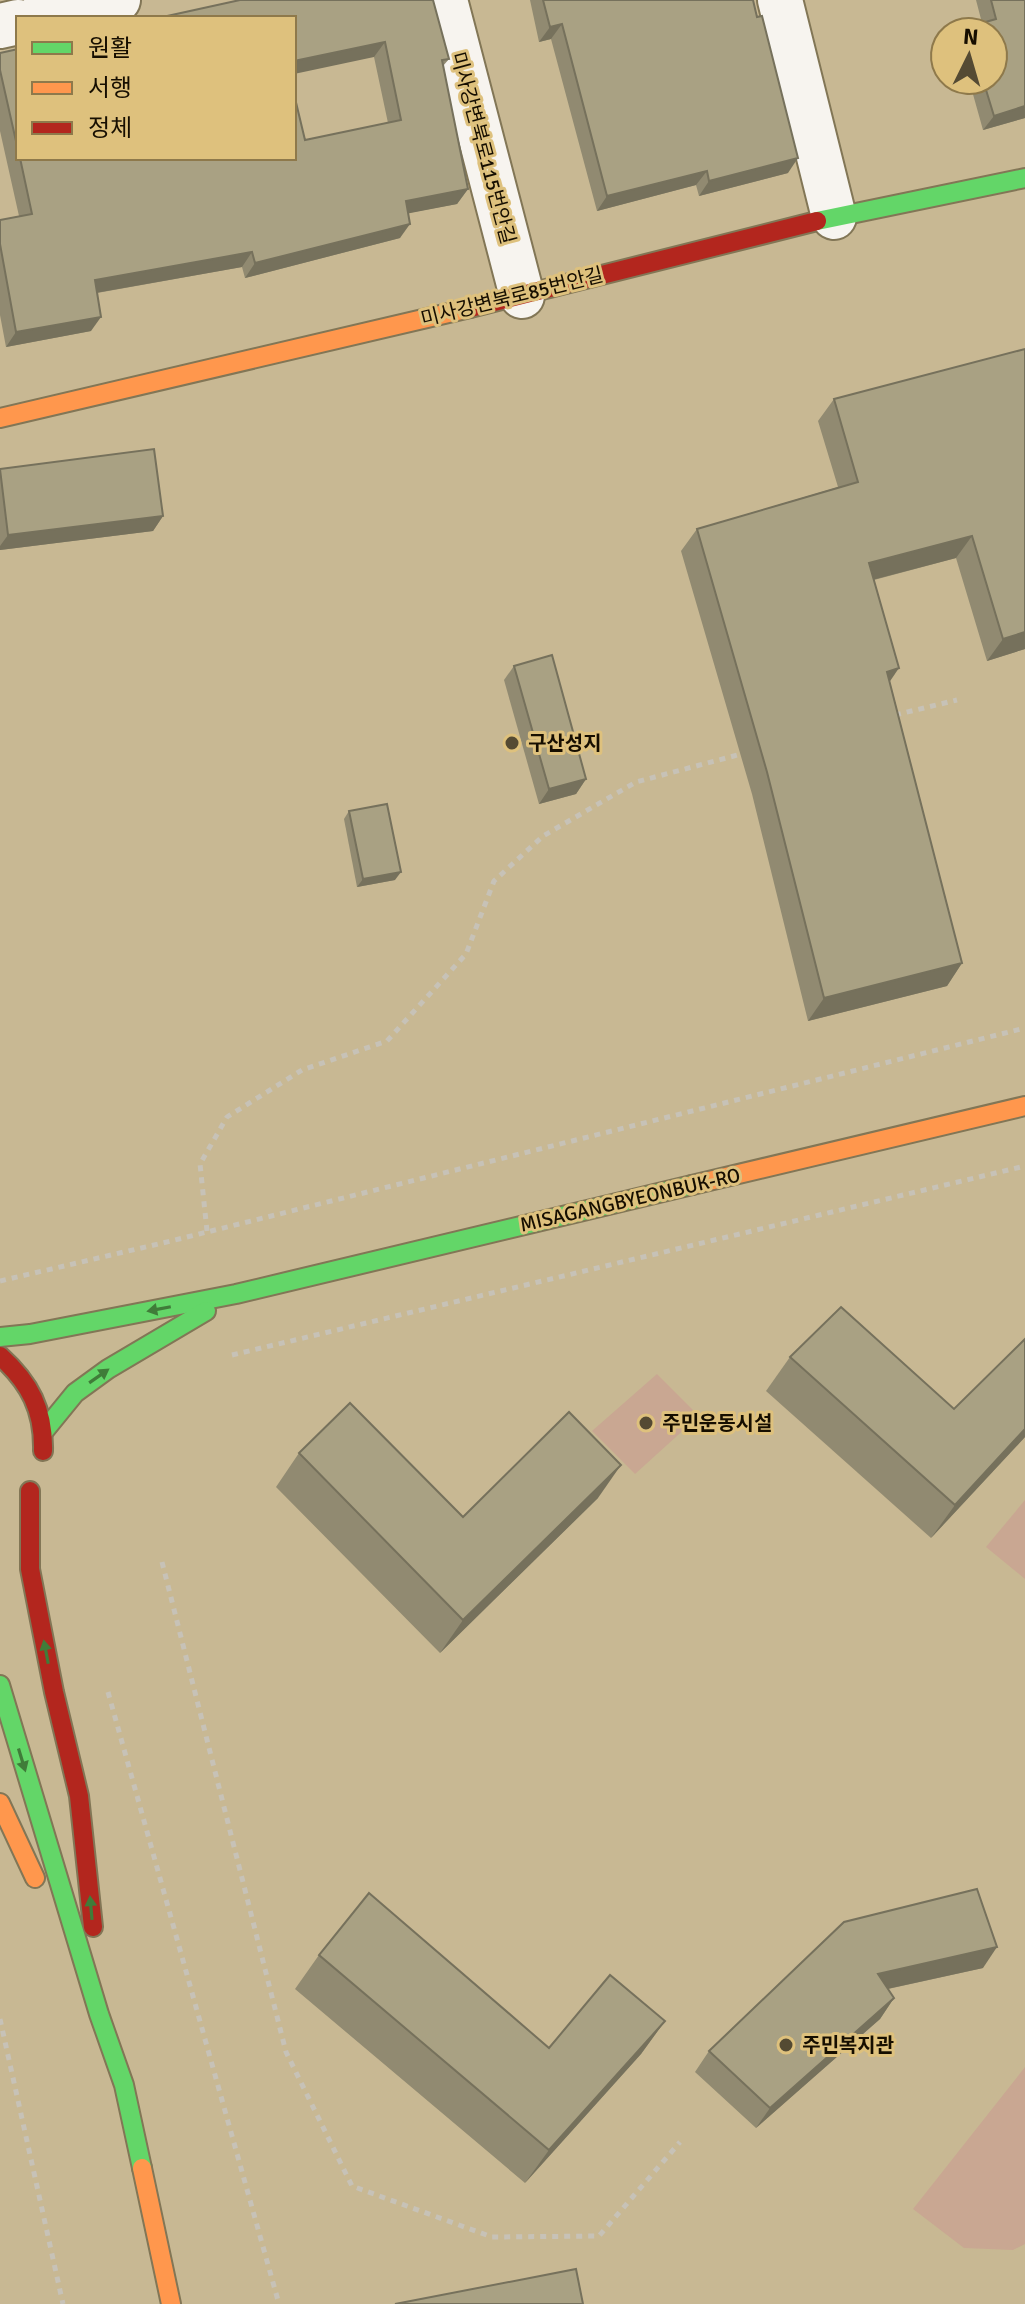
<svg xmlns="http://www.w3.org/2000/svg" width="1025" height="2304" viewBox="0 0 1025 2304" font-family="Signika,'Noto Sans KR',sans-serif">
<rect width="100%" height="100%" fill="#c8b893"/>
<g fill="#c9a792">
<path d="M657,1374L699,1416L635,1474L592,1431Z"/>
<path d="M1025,1500V1579L986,1547Z"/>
<path d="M1025,2067V2244L1013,2250L964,2248L913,2209Z"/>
</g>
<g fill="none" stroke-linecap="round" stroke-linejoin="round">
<defs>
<g id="street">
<path d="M445,0L522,296"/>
<path d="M780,0L834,217"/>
<path d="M37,18L118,0"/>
<path d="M0,26L18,22"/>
</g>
<g id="fast">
<path d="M817,221L1025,178"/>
<path d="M0,1337L30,1334L236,1294L692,1185"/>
<path d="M44,1431L75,1393L108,1369L206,1311"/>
<path d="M0,1685L99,2014L124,2085L142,2168"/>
</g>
<g id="slow">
<path d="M0,418L470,308"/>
<path d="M692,1185L1025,1106"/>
<path d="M0,1803L35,1878"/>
<path d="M142,2168L171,2304"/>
</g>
<g id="jam">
<path d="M470,308L817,221"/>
<path d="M0,1356C30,1383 44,1410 43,1451"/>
<path d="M30,1491V1569L54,1692L79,1796L93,1927"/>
</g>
</defs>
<use href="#street" stroke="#827656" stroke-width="48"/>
<use href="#fast" stroke="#827656" stroke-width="22"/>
<use href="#slow" stroke="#827656" stroke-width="22"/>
<use href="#jam" stroke="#827656" stroke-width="22"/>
<g stroke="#c7c2b7" stroke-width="5" stroke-dasharray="6 6" stroke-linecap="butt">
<path d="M895,715L957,700"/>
<path d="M207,1231L200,1164L227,1117L302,1070L387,1041L466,954L494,881L543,836L636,782L745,753"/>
<path d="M0,1281L171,1241L1025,1028"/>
<path d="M232,1355L1025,1166"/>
<path d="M162,1562L286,2052L352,2186L492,2237L599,2236L680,2142"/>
<path d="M108,1692L279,2304"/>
<path d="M0,2019L63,2304"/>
</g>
<use href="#street" stroke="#f7f4ef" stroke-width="44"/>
<use href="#fast" stroke="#63d668" stroke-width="18"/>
<use href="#slow" stroke="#ff974d" stroke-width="18"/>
<use href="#jam" stroke="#b3261e" stroke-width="18"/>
</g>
<g fill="#918a71">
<path d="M240,0L449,59L443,66L468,189L457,204L408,213L400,238L245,278L242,267L97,293L91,331L6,347L0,315V220L19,216L0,131V53L18,49V158H294L305,140L388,123L374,57Z"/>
<path d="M530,0H753L788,173L699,196L696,185L597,211L551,39L539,42Z"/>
<path d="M976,0H1025V118L983,130L969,80H993V32H965L968,27L982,23Z"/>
<path d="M1025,349V649L987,661L956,558L874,580L890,682L962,963L947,986L808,1021L752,794L681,551L697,529L838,487L818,421L834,399Z"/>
<path d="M0,469L163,516L153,531L0,550Z"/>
<path d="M514,666L586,779L576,794L539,804L504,680Z"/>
<path d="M349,811L395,880L357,887L344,819Z"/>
<path d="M790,1357L954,1409L1025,1437L931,1538L766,1391Z"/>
<path d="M299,1453L463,1517L598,1498L440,1653L276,1487Z"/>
<path d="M844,1922L983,1968L888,1989L894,1998L880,2019L756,2128L695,2072L709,2051Z"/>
<path d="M319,1955L549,2048L665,2021L641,2054L525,2183L295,1989Z"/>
</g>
<g fill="#76715c">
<path d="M562,24L551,39L539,42L550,27Z"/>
<path d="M385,42L374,57L294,74V61Z"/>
<path d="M1025,106V118L983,130L994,116Z"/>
<path d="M798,158L788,173L699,196L709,181Z"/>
<path d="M707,171L696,185L597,211L607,196Z"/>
<path d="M468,189L457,204L395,216L406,201Z"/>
<path d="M410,224L400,238L245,278L255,263Z"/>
<path d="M252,252L242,267L84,295L95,280Z"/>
<path d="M101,317L91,331L6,347L16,332Z"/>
<path d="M163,516L153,531L0,550V546L8,535Z"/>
<path d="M972,536L956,558L853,585L869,563Z"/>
<path d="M1025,632V649L987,661L1003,639Z"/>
<path d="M899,668L884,690L887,672Z"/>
<path d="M586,779L576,794L539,804L549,789Z"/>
<path d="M401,872L395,880L357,887L363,879Z"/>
<path d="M962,963L947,986L808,1021L824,998Z"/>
<path d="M1025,1429V1437L931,1538L955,1505Z"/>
<path d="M621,1465L598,1498L440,1653L463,1620Z"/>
<path d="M997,1947L983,1968L864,1994L878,1974Z"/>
<path d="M894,1998L880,2019L756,2128L770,2108Z"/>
<path d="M665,2021L641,2054L525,2183L549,2150Z"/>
</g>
<g fill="#a9a183" stroke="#76715c" stroke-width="2">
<path d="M240,0H433L449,59L442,60L468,189L406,201L410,224L255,263L252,252L95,280L101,317L16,332L0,244V220L32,214L20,158H294V94L305,140L401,120L385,42L294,61V18H158Z"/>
<path d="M543,0H753L757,17L762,16L798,158L709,181L707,171L607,196L562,24L550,27Z"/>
<path d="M991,0H1025V106L994,116L983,80H993V32H970L968,27L996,19Z"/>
<path d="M18,49V150L0,70V53Z"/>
<path d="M1025,349V632L1003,639L972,536L869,563L899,668L887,672L962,963L824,998L767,772L697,529L858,482L834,399Z"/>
<path d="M154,449L163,516L8,535L0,469Z"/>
<path d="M552,655L586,779L549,789L514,666Z"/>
<path d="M387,804L401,872L363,879L349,811Z"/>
<path d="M841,1307L954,1409L1025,1339V1429L955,1505L790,1357Z"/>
<path d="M350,1403L463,1517L569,1412L621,1465L463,1620L299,1453Z"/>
<path d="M977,1889L997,1947L878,1974L894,1998L770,2108L709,2051L844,1922Z"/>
<path d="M369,1893L549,2048L610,1975L665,2021L549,2150L319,1955Z"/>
<path d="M576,2269L583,2304H395Z"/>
</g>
<defs><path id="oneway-solid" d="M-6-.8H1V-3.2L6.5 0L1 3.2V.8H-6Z" transform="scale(2)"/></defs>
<g fill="#407c39">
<use href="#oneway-solid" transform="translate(159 1309) rotate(169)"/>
<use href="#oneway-solid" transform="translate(99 1376) rotate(-35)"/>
<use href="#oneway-solid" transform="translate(46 1652) rotate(-101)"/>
<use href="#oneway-solid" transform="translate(22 1760) rotate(73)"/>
<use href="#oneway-solid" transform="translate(91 1908) rotate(-95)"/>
</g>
<g fill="#544a33" stroke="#dec17d" stroke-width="3">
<circle cx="512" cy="743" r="8"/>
<circle cx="646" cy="1423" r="8"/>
<circle cx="786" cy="2045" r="8"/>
</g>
<g text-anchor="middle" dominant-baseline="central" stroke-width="6" stroke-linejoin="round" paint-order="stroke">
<g font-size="20" fill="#160e00" stroke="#dec17d">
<text transform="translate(483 148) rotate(75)">미사강변북로115번안길</text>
<text transform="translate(512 297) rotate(-14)">미사강변북로85번안길</text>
<text transform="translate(630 1200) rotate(-13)">MISAGANGBYEONBUK-RO</text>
</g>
<g font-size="20" font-weight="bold" fill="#160e00" stroke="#dec17d" text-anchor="start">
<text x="528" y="743">구산성지</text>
<text x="662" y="1423">주민운동시설</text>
<text x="802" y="2045">주민복지관</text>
</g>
</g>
<rect x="16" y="16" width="280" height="144" fill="#dec17d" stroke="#8e794b" stroke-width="2"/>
<rect x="32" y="42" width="40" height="12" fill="#63d668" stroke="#8e794b" stroke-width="2"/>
<text x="88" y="56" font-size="24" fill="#160e00">원활</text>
<rect x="32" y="82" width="40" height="12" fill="#ff974d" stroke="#8e794b" stroke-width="2"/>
<text x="88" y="96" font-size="24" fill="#160e00">서행</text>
<rect x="32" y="122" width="40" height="12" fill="#b3261e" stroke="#8e794b" stroke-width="2"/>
<text x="88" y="136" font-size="24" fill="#160e00">정체</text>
<g transform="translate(969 56) rotate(5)"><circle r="38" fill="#dec17d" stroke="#8e794b" stroke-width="2"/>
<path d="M0-6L14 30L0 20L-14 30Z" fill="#544a33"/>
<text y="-12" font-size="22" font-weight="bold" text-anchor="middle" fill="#160e00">N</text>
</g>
</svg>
